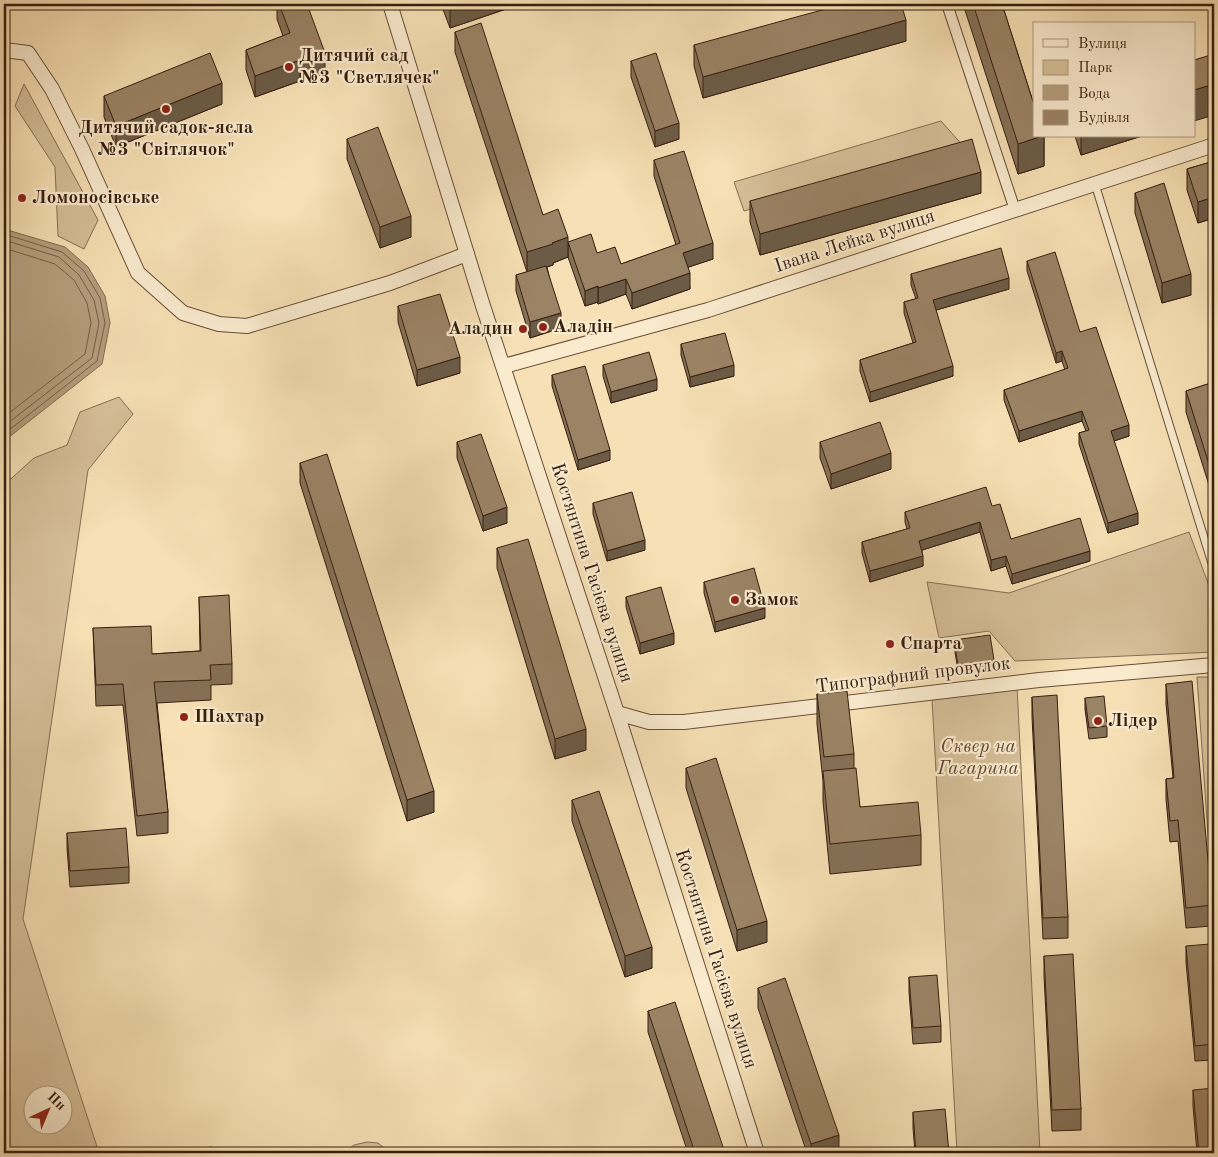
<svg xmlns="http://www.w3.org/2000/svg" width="1218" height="1157" viewBox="0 0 1218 1157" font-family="'Old Standard TT',serif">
<rect width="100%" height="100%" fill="#f7e0b5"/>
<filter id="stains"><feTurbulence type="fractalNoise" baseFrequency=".004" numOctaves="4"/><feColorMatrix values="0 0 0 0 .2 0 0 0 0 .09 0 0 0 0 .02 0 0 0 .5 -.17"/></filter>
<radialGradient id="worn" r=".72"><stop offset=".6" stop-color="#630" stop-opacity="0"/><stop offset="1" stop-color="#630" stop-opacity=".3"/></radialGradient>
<g fill="#d6bf99" stroke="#866f54" fill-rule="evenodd">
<path d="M24,84L98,220L84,249L58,236L55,167L15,106Z"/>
<path d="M941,121L965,148L744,211L734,182Z"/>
<path d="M119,397L133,414L88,470L23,919L99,1153H4V485L34,458L67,445L80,412ZM62,1094V1124H32V1094Z"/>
<path d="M1189,532L1214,599V652L1015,661L989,631L939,638L927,582L1009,593Z"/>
<path d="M1197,677H1214V921Z"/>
<path d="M1017,686L1040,1153H957L932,699Z"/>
<path d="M367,1142L378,1143L391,1153H343L354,1145Z"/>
</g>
<path fill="#b69e7d" stroke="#836b51" d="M4,229L65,247L88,267L105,296L110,323L102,364L4,441Z"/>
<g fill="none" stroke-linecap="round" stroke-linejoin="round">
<g stroke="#765e46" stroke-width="1">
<path d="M4,234L62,252L84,271L100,298L105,323L97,361L4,434"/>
<path d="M4,240L59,257L79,275L94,300L99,323L92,358L4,426"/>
<path d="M4,248L55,264L74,280L87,303L91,323L85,354L4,417"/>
</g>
<defs>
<path id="service" d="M1095,184L1214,570"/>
<path id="pedestrian" d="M947,4L1015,210"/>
<g id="minor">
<path d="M390,4L483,306L617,713L757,1153"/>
<path d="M4,50L28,53L52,89L82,149L138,273L183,313L219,324L247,326L390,283L467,254"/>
<path d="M504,366L708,310L1214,145"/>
<path d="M617,713L649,722H684L1039,680L1214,665"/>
</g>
</defs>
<use href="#service" stroke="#674f38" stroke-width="9"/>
<use href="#pedestrian" stroke="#674f38" stroke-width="12"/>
<use href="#minor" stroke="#674f38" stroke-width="16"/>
<use href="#service" stroke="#faebcf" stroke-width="7"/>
<use href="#pedestrian" stroke="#faebcf" stroke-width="10"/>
<use href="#minor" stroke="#faebcf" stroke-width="14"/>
</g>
<g fill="#857157" stroke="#371f0f">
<path d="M277,4H307L325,73L300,82V81L255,97L246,70V50L283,36L277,19Z"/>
<path d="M441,4H521L450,28Z"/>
<path d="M963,4H1002L1044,136V166L1018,174Z"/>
<path d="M455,32L543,215L568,257L553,263V265L547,267L561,328L530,338L516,291V275L527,272L455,52Z"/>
<path d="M906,41L703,98L694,66V45Z"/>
<path d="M631,61L679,139L655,147L631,77Z"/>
<path d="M104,96L222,104L116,147L104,117Z"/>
<path d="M1075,136H1142L1081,155Z"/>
<path d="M347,139L411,237L380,248L347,159Z"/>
<path d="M654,160L713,259L688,267L690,289L632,309L626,294L598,304V302L585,306L568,257V242L621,264L676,245L654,176Z"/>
<path d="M1214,161V218L1198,223L1187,190V169Z"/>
<path d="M981,193L760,255L750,222V201Z"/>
<path d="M1135,193L1191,295L1162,303L1135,213Z"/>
<path d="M1027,261L1080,332L1129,436L1114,441L1138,524L1108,533L1079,444V433L1086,431L1082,421L1019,442L1004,400V390L1065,370L1062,361L1056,363L1027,271Z"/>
<path d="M911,274L1009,289L936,310L953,376L870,402L860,371V360L913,343L904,313V302L916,299L911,285Z"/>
<path d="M398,306L460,373L417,386L398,322Z"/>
<path d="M681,344L734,376L690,387L681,355Z"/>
<path d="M603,365L657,390L611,403L603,376Z"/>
<path d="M552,375L610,460L578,470L552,386Z"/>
<path d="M1214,382V501L1186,412V391Z"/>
<path d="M457,442L507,523L483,531L457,458Z"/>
<path d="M820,442L891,469L831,489L820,458Z"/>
<path d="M300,463L434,812L407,821L300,483Z"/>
<path d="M593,503L645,550L607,561L593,514Z"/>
<path d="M992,506L1011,539L1090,561L1012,584L1006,566L991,571L980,532L922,550L923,566L870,582L862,553V542L907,529L905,522V512Z"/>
<path d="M497,548L586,750L555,759L497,568Z"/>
<path d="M704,582L765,618L715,632L704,593Z"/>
<path d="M199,597L232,664V684L211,685V700L157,703L168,812V833L137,836L123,705L96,706L93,628L152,654L200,651Z"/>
<path d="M626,597L674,644L640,654L626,607Z"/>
<path d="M954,640L994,660V665L958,670L954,646Z"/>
<path d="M1166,684L1212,905V926L1186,928L1178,841L1170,842L1166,799V779L1173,778L1166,704Z"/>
<path d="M817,694L854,754V768L860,807L921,835V865L830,874L823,801V781L817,724Z"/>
<path d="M1032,697L1068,917V938L1043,939L1032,717Z"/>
<path d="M1085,698L1107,726V737L1089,739L1085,709Z"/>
<path d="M686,768L767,942L737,951L686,788Z"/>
<path d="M572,800L652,968L625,977L572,821Z"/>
<path d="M67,833L129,867V883L70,887L67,848Z"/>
<path d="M1186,946L1214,987V1060L1195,1061L1186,962Z"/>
<path d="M1044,956L1081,1109V1130L1052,1131L1044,976Z"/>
<path d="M909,977L941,1026V1042L913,1044L909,992Z"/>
<path d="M758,988L839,1153H807L758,1008Z"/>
<path d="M648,1011L725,1153H688L648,1032Z"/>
<path d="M1193,1090L1214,1153H1197L1193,1106Z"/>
<path d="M913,1112L949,1153H915L913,1128Z"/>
</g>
<g fill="#6c5c47" stroke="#371f0f">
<path d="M450,4H521L450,28Z"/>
<path d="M906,20V41L703,98V77Z"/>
<path d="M325,53V73L300,82V62Z"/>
<path d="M300,60V81L255,97V76Z"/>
<path d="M222,83V104L116,147V126Z"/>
<path d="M1214,84V115L1194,121V90Z"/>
<path d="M679,123V139L655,147V131Z"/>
<path d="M1042,136H1044V166L1018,174V144Z"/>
<path d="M1081,136H1142L1081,155Z"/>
<path d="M981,172V193L760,255V234Z"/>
<path d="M1214,197V218L1198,223V202Z"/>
<path d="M411,216V237L380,248V227Z"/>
<path d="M568,237V257L553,263V265L527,273V252Z"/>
<path d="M713,243V259L683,269V253Z"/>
<path d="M690,273V289L632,309V293Z"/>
<path d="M1191,274V295L1162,303V283Z"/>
<path d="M1009,278V289L933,311V300Z"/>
<path d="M626,279V294L598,304V288Z"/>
<path d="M598,286V302L585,306V291Z"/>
<path d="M561,313V328L530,338V322Z"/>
<path d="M1062,351V361L1056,363V353Z"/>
<path d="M460,357V373L417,386V370Z"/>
<path d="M734,365V376L690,387V377Z"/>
<path d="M953,366V376L870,402V392Z"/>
<path d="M657,379V390L611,403V392Z"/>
<path d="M1082,411V421L1019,442V431Z"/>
<path d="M1129,425V436L1111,442V431Z"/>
<path d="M610,450V460L578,470V460Z"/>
<path d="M891,453V469L831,489V474Z"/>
<path d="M507,507V523L483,531V516Z"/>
<path d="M1138,513V524L1108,533V523Z"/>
<path d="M980,522V532L919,551V541Z"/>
<path d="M645,540V550L607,561V551Z"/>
<path d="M1090,551V561L1012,584V574Z"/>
<path d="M923,556V566L870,582V571Z"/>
<path d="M1006,556V566L991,571V560Z"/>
<path d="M765,608V618L715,632V622Z"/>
<path d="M674,633V644L640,654V643Z"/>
<path d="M586,729V750L555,759V739Z"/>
<path d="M434,791V812L407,821V800Z"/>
<path d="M767,921V942L737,951V930Z"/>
<path d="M652,947V968L625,977V956Z"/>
<path d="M839,1135V1153H811V1144Z"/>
</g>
<g fill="#9b8365" stroke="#371f0f">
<path d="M279,4H307L325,53L300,62V60L255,76L246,50L290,33Z"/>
<path d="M844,4H901L906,20L703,77L694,45Z"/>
<path d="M973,4H1002L1034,105V136H1042L1018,144Z"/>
<path d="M481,23L543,215L558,209L568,237L552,243L553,244L527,252L455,32Z"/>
<path d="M210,53L222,83L116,126L104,96Z"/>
<path d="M656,53L679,123L655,131L631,61Z"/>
<path d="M1214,54V84L1194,90V60Z"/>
<path d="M378,127L411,216L380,227L347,139Z"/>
<path d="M972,139L981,172L760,234L750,201Z"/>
<path d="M684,151L713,243L683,253L690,273L632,293L626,279L598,288V286L585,291L568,242L591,234L597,253L615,247L621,264L680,243L654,160Z"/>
<path d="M1214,161V197L1198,202L1187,169Z"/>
<path d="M1164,183L1191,274L1162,283L1135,193Z"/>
<path d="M1001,248L1009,278L933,300L953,366L870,392L860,360L916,342L904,302L918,298L911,274Z"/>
<path d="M1055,252L1080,332L1096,327L1129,425L1111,431L1138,513L1108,523L1079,433L1089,430L1082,411L1019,431L1004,390L1068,368L1062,351L1056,353L1027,261Z"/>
<path d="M546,266L561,313L530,322L516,275Z"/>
<path d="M440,294L460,357L417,370L398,306Z"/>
<path d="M725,333L734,365L690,377L681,344Z"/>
<path d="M649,352L657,379L611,392L603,365Z"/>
<path d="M585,366L610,450L578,460L552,375Z"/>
<path d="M1214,382V480L1186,391Z"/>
<path d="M880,422L891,453L831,474L820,442Z"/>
<path d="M481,434L507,507L483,516L457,442Z"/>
<path d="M327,454L434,791L407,800L300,463Z"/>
<path d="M986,487L992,506L1000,504L1011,539L1080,518L1090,551L1012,574L1006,556L991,560L980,522L919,541L923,556L870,571L862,542L910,528L905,512Z"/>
<path d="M632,492L645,540L607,551L593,503Z"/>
<path d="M528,539L586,729L555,739L497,548Z"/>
<path d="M754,568L765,608L715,622L704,582Z"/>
<path d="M661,587L674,633L640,643L626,597Z"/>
<path d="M229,595L232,664L210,665L211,680L154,682L168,812L137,816L123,684L96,685L93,628L151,626L152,654L201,651L199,597Z"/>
<path d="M990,635L994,660L958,665L954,640Z"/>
<path d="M1192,681L1212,905L1186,908L1178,820L1170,821L1166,779L1174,778L1166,684Z"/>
<path d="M847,691L854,754L824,757L817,694Z"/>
<path d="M1057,695L1068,917L1043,918L1032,697Z"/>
<path d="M1104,696L1107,726L1089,728L1085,698Z"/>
<path d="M716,758L767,921L737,930L686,768Z"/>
<path d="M856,768L860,807L918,802L921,835L830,844L823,771Z"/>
<path d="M599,791L652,947L625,956L572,800Z"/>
<path d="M126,828L129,867L70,871L67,833Z"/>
<path d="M1210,944L1214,987V1044L1195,1046L1186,946Z"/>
<path d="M1073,954L1081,1109L1052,1110L1044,956Z"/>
<path d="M937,975L941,1026L913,1028L909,977Z"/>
<path d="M785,978L839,1135L811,1144L758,988Z"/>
<path d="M675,1002L725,1153H695L648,1011Z"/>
<path d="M1214,1088V1153H1199L1193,1090Z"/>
<path d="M945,1109L949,1153H916L913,1112Z"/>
<path d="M212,1147V1153H181V1150Z"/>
</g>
<g fill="#8f2418" stroke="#faebcf" stroke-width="2">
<circle cx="289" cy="67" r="5"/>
<circle cx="166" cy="109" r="5"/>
<circle cx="22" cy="198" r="5"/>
<circle cx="543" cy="327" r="5"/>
<circle cx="523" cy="329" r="5"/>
<circle cx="735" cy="600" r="5"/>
<circle cx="890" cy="644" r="5"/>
<circle cx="184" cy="717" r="5"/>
<circle cx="1098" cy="721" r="5"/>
</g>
<g text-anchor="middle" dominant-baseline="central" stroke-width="4.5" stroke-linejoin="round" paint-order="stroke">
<g font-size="19" font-weight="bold" fill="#371f0f" stroke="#faebcf" text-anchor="start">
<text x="299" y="56">Дитячий сад<tspan x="299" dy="22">№3 "Светлячек"</tspan></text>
<text x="166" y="128" text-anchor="middle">Дитячий садок-ясла<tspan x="166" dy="22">№3 "Світлячок"</tspan></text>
<text x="32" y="198">Ломоносівське</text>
<text x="553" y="327">Аладін</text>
<text x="513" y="329" text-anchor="end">Аладин</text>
<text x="745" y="600">Замок</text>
<text x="900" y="644">Спарта</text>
<text x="194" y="717">Шахтар</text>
<text x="1108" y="721">Лідер</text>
</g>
<g font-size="19" fill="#371f0f" stroke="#faebcf">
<text transform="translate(855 242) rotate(-18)">Івана Лейка вулиця</text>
<text transform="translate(591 573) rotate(72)">Костянтина Гасієва вулиця</text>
<text transform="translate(913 676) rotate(-7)">Типографний провулок</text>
<text transform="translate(715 959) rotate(72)">Костянтина Гасієва вулиця</text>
</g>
<g font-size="19" font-style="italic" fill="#5f4732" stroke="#faebcf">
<text x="978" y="747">Сквер на<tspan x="978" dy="22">Гагарина</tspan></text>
</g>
</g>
<rect width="1218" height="1157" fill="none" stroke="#f7e0b5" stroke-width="20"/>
<rect x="5" y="5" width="1208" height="1147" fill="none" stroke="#371f0f" stroke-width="2.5"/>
<rect x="10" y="10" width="1198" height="1137" fill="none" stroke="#371f0f"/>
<rect x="1033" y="22" width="162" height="115" fill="#faebcf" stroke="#ac9982"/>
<rect x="1043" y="39" width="25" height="8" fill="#faebcf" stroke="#ac9982"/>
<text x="1078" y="48" font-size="15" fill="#371f0f">Вулиця</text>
<rect x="1043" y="60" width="25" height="15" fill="#d6bf99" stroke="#ac9982"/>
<text x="1078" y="72" font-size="15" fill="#371f0f">Парк</text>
<rect x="1043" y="85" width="25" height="15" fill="#b69e7d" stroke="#ac9982"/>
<text x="1078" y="98" font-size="15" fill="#371f0f">Вода</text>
<rect x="1043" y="110" width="25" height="15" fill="#9b8365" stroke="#ac9982"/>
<text x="1078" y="122" font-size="15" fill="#371f0f">Будівля</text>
<g transform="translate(48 1110) rotate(44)"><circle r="24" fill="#faebcf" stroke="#ac9982"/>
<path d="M0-4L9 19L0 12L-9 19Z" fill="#8f2418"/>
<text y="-8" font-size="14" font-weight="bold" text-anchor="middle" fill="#371f0f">Пн</text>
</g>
<rect width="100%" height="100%" filter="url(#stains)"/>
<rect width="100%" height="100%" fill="url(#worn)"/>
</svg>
